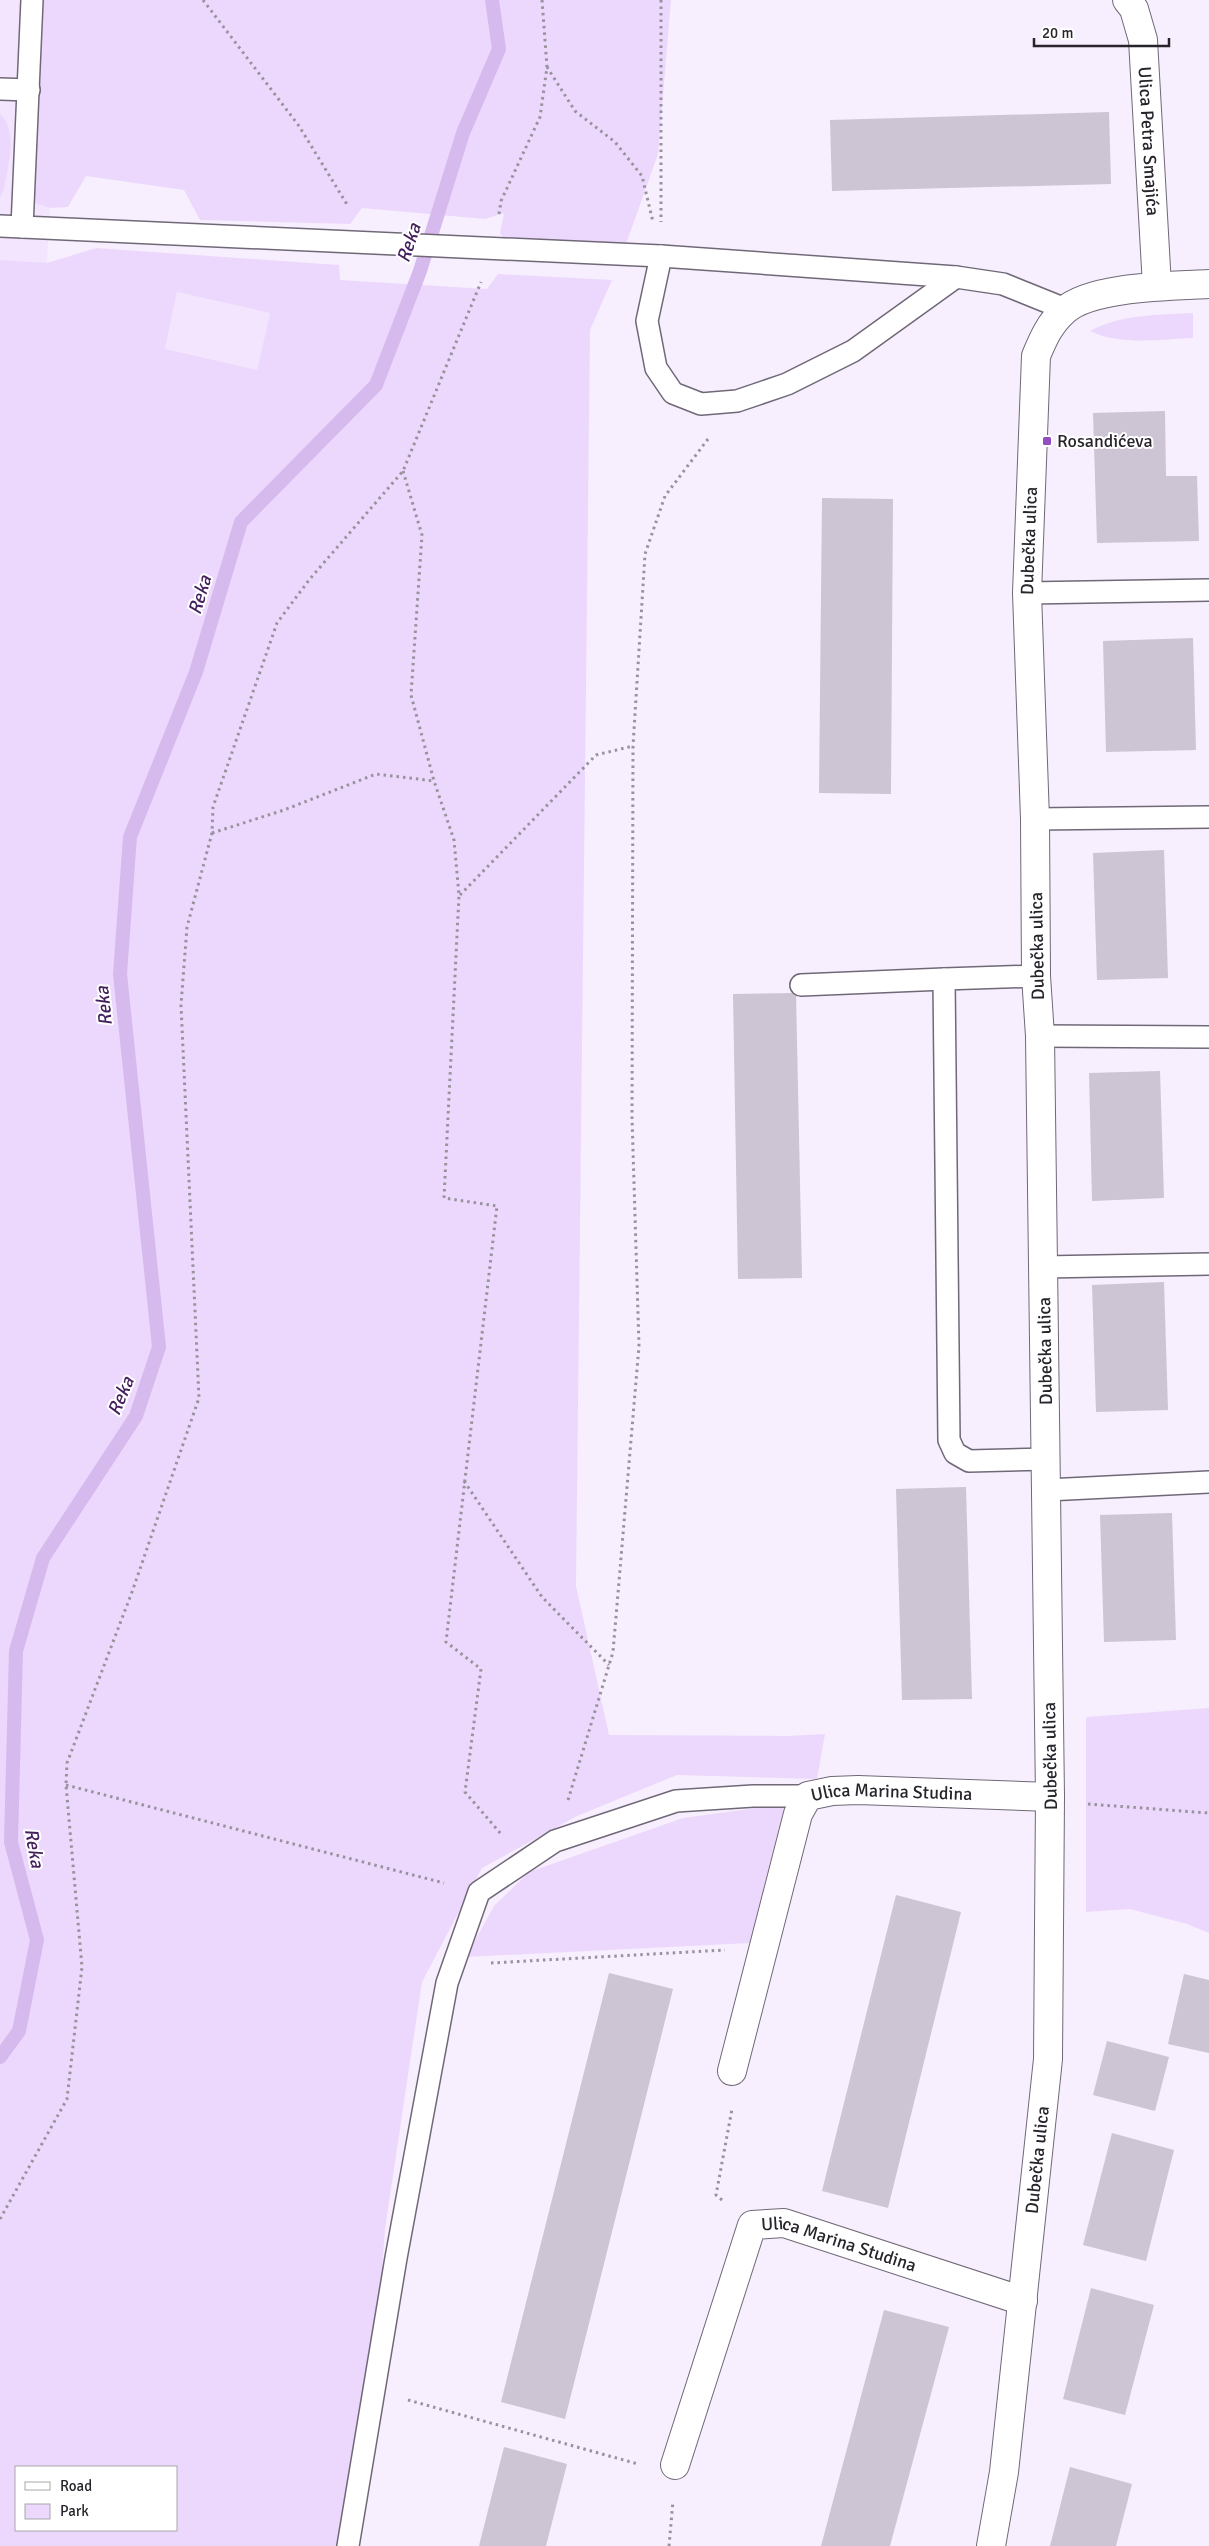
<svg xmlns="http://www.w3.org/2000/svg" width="1209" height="2546" viewBox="0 0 1209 2546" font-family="Signika,sans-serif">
<rect width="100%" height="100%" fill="#f7effd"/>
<g fill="#f2e5fd">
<path d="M0,0H59L47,263L0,453Z"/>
<path d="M177,292L270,313L257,370L165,350Z"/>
</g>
<g fill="#ecd8fd" fill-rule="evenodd">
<path d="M44,0H671L658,154L625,247L506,241L500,233L504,213L485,219L362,208L350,224L200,220L184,190L86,176L68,207L49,208L33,202Z"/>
<path d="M0,114C19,130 7,169 4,190L0,197Z"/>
<path d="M96,248L339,265L340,280L487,289L498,274L612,280L590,330L576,1586L609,1735L788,1736L825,1734L817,1779L677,1775L577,1816L482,1868L422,1982L385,2229L378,2322L342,2546H0V260L47,263ZM177,292L270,313L257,370L165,349ZM16,2467H176V2530H16Z"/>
<path d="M1193,313V338C1161,339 1120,346 1090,331C1122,314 1157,315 1193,313Z"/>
<path d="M1209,1708V1933L1187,1924L1130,1909L1086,1912V1717Z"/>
<path d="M785,1804L750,1943L466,1957L494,1906L529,1872L683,1818Z"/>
</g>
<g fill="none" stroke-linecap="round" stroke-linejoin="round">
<path stroke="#d6baed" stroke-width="14" d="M0,2057L19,2031L37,1940L11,1842L16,1651L43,1558L136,1416L159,1347L120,974L130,837L196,672L241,522L376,385L420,271L463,133L499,49L492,0"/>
</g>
<g fill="#cdc4d4">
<path d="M1109,112L1111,184L832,191L830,120Z"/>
<path d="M1165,411L1166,476H1197L1199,541L1097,543L1093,413Z"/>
<path d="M822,498L893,499L891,794L819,793Z"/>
<path d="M1193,638L1196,750L1106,752L1103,641Z"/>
<path d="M1164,850L1168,978L1097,980L1093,853Z"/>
<path d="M796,993L802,1278L738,1279L733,994Z"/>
<path d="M1160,1071L1164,1198L1092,1201L1089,1073Z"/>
<path d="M1164,1282L1168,1410L1096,1412L1092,1285Z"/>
<path d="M966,1487L972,1699L902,1700L896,1489Z"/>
<path d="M1172,1513L1176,1640L1104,1642L1100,1515Z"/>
<path d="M896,1895L961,1912L888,2208L822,2191Z"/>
<path d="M609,1973L673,1989L565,2419L501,2402Z"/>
<path d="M1184,1974L1209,1980V2053L1168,2044Z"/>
<path d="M1107,2041L1169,2057L1155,2111L1093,2095Z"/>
<path d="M1112,2133L1174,2150L1146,2261L1083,2245Z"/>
<path d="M1091,2288L1154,2305L1125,2415L1063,2399Z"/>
<path d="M884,2310L949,2327L890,2546H821Z"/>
<path d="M504,2447L567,2464L546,2546H479Z"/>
<path d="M1070,2467L1132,2484L1116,2546H1050Z"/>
</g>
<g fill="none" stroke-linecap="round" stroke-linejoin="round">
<defs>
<g id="service">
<path d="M0,89L29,90"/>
<path d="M0,226L661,256L956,277L1003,284L1065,309"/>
<path d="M22,227L32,0"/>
<path d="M661,256L647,321L656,368L673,393L701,404L737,401L787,384L853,351L956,277"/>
<path d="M1027,593L1209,590"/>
<path d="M1035,819L1209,817"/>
<path d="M1036,976L944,979L949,1440L955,1453L969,1461L1047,1459"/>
<path d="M801,985L944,979"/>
<path d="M1040,1036L1209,1037"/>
<path d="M1043,1267L1209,1264"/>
<path d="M1047,1490L1209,1482"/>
<path d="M348,2546L396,2258L447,1983L479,1892L555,1841L676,1801L753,1796H808"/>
</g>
<g id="minor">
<path id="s1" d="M1127,0L1134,9L1143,40L1157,286"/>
<path id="s2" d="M732,2071L798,1814L808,1796L832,1791L858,1790L1050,1797"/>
<path id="s3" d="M675,2465L752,2225L784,2223L1023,2301"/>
<path id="s4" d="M991,2546L1004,2472L1048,2059L1050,1797L1040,1036L1036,976L1035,819L1027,593L1036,356C1043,339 1050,323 1064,311C1090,286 1174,286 1209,284"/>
</g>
</defs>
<use href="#service" stroke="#706877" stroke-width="24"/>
<use href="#minor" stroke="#706877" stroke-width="30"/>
<g stroke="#98929d" stroke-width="3" stroke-dasharray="2.5 4" stroke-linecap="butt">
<path d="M203,0L299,126L348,206"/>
<path d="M542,0L547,67"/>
<path d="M661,0V222"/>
<path d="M499,214L501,201L540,117L547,67L575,111L615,142L642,176L653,222"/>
<path d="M403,471L422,535L411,695L434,781L454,840L459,895L444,1198L497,1206L446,1642L481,1669L465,1792L501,1834"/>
<path d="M212,833L284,810L376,774L434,781"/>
<path d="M460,895L596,755L633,746"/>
<path d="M464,1481L542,1597L609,1665"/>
<path d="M66,1785L444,1883"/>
<path d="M568,1800L613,1652L639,1346L632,1117L633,746L645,554L665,496L708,439"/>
<path d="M1088,1804L1209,1813"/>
<path d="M491,1963L725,1950"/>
<path d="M722,2200L716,2195L732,2109"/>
<path d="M0,2219L67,2099L82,1967L66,1785L67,1763L132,1592L199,1398L181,1005L187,927L212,833L213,807L277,623L309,580L403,471L481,282"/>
<path d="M408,2400L638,2464"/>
<path d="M669,2546L673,2501"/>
</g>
<use href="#service" stroke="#fff" stroke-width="21"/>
<use href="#minor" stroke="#fff" stroke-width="28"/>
</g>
<rect fill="#934ec2" stroke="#fff" stroke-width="2" x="1042" y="436" width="10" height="10" rx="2.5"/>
<g text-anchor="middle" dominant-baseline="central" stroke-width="4" stroke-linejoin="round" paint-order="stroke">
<g font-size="18" fill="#28242b" stroke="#fff">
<text stroke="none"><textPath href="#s1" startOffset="145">Ulica Petra Smajića</textPath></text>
<text stroke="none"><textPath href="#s4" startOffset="2009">Dubečka ulica</textPath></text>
<text transform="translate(1037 946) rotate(-91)">Dubečka ulica</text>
<text transform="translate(1045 1351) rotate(-91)">Dubečka ulica</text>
<text transform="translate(1050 1756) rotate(-91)">Dubečka ulica</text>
<text stroke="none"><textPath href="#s2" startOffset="370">Ulica Marina Studina</textPath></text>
<text stroke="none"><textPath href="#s4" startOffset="389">Dubečka ulica</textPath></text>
<text stroke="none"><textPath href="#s3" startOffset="342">Ulica Marina Studina</textPath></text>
</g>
<g font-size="18" fill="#28242b" stroke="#fff" text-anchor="start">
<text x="1057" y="441">Rosandićeva</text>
</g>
<g font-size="19" font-style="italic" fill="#431f5b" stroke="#fff">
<text transform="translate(409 243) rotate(-72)">Reka</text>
<text transform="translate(200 595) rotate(-73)">Reka</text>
<text transform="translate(104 1006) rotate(-96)">Reka</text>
<text transform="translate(121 1396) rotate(-67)">Reka</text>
<text transform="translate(34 1848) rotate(80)">Reka</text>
</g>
</g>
<rect x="15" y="2466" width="162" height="65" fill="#ffffff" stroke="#a9a7aa"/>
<rect x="25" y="2482" width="25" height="8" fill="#ffffff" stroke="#a9a7aa"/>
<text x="60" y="2491" font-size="15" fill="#28242b">Road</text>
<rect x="25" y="2504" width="25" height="15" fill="#ecd8fd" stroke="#a9a7aa"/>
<text x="60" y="2516" font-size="15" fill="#28242b">Park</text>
<path d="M1034 38v8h135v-8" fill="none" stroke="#28242b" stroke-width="2.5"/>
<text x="1042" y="38" font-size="15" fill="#28242b" stroke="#ffffff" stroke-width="4" paint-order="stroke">20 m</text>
</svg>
